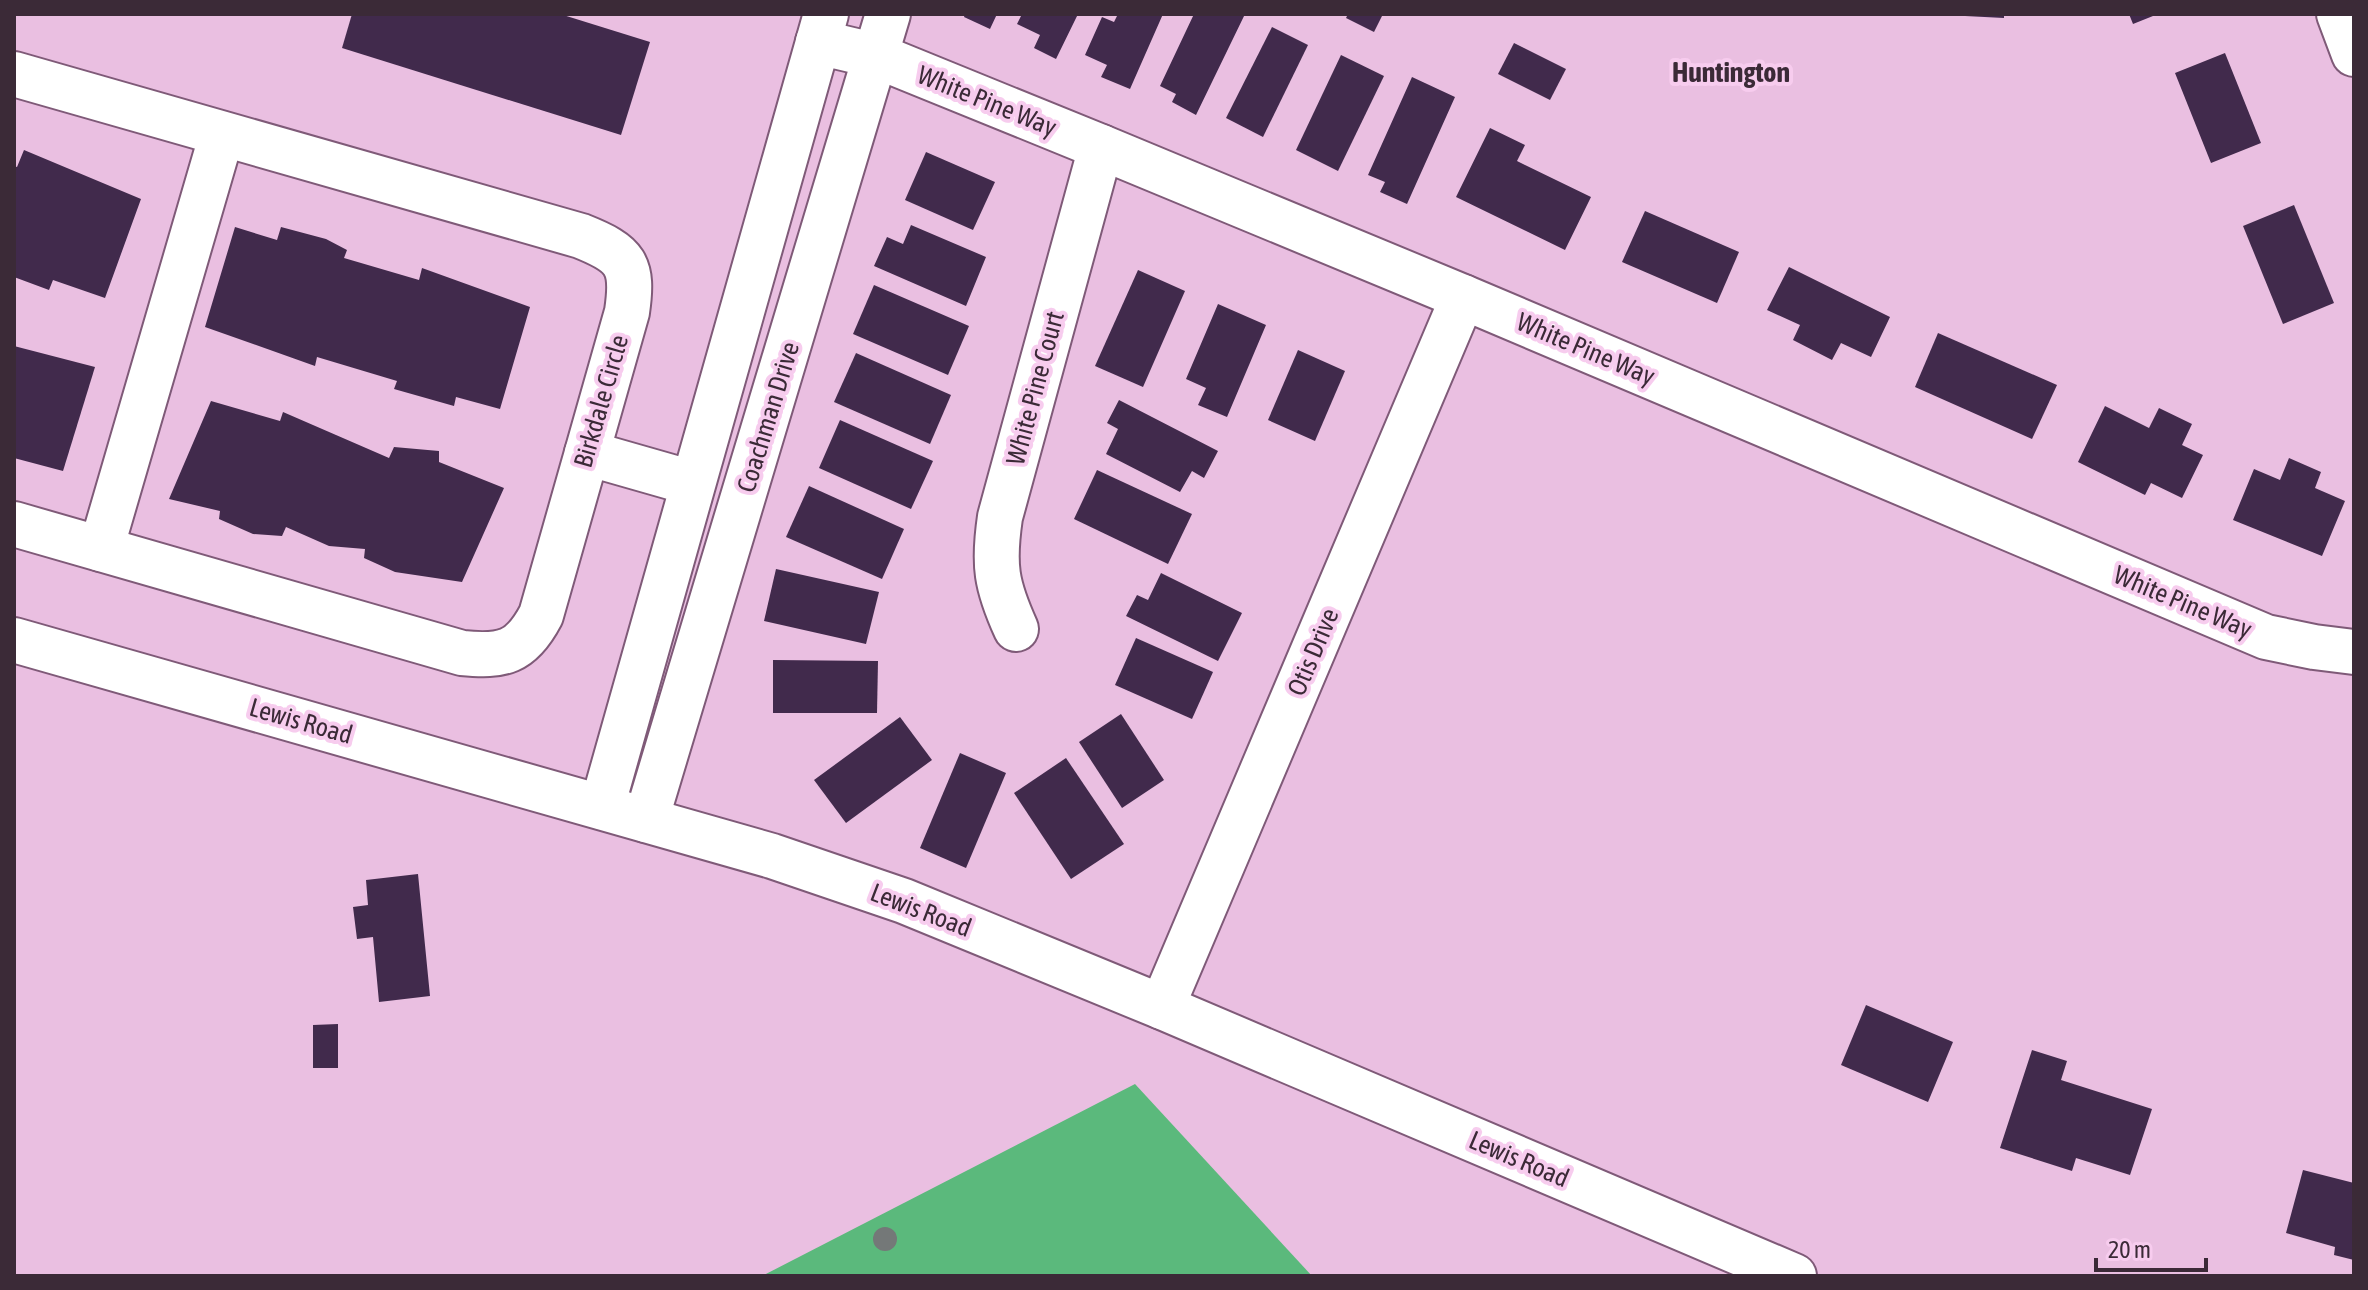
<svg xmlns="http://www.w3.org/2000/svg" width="2368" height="1290" viewBox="0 0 2368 1290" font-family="'Asap Condensed',sans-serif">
<rect width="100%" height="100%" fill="#eabfe1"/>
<path fill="#5bb97c" d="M1135,1084L1312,1276H762Z"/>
<g fill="#412a4c">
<path d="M352,14H560L650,42L621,135L342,48Z"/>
<path d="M965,14H997L990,29L964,17Z"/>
<path d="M1022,14H1078L1056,59L1034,48L1040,35L1017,24Z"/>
<path d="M1118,14H1163L1130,89L1101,77L1107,65L1085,55L1102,17L1114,22Z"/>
<path d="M1194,14H1245L1196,115L1172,102L1176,94L1160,86Z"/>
<path d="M1348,14H1383L1374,32L1346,18Z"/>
<path d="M1965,14H2004V18L1965,16Z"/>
<path d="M2129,14H2158L2133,24Z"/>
<path d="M1272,27L1308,45L1263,137L1226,118Z"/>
<path d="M1514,43L1566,69L1550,100L1498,74Z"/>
<path d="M2225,53L2261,143L2211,163L2175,73Z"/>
<path d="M1341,55L1384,76L1338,171L1296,150Z"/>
<path d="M1412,77L1455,97L1407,204L1380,192L1385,182L1368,175Z"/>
<path d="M1490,128L1525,145L1517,161L1591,197L1565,250L1456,197Z"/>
<path d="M24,150L141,199L105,298L53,280L49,290L14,277V166L17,167Z"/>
<path d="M926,152L995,182L973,230L905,200Z"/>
<path d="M2294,205L2334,303L2283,324L2243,226Z"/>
<path d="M1645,211L1739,252L1717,303L1622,262Z"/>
<path d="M911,225L986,257L966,306L874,266L887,237L903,244Z"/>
<path d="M235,227L277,240L281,227L326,239L347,250L344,258L419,280L422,268L530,307L500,409L456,397L454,406L394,389L397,381L317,357L315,366L205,327Z"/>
<path d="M1789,267L1890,317L1871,357L1841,343L1832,360L1793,340L1800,325L1767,310Z"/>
<path d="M1138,270L1185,291L1143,387L1095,366Z"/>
<path d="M874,285L969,326L948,375L853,334Z"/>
<path d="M1218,304L1266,325L1227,417L1198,405L1206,388L1186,379Z"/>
<path d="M1938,333L2057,385L2032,439L1915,387Z"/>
<path d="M14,346L95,367L63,471L14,458Z"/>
<path d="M1298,350L1345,371L1315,441L1268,420Z"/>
<path d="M856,353L951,395L930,444L834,402Z"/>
<path d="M1119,400L1218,451L1204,478L1192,471L1180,492L1106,454L1118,429L1107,423Z"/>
<path d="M211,401L280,421L283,412L389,458L394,447L439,451V462L504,488L462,582L395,572L364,558L365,549L329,546L286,527L282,536L253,534L219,519L220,511L169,499Z"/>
<path d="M2105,406L2149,428L2159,408L2192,424L2182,445L2203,455L2182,498L2151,483L2145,495L2078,462Z"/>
<path d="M840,420L933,461L911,509L819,468Z"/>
<path d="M2289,458L2321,472L2315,488L2345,501L2322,556L2233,520L2254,469L2280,480Z"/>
<path d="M1097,470L1192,514L1168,564L1074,519Z"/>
<path d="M809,486L904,529L882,579L786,537Z"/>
<path d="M776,569L879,592L866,644L764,621Z"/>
<path d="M1161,573L1242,613L1218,661L1126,616L1137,595L1148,600Z"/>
<path d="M1136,638L1213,672L1192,719L1115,685Z"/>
<path d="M773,660L878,661L877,713H773Z"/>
<path d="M1121,714L1164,780L1122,808L1079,742Z"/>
<path d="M900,717L932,760L846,823L814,780Z"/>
<path d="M960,753L1006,773L966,868L920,848Z"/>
<path d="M1066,758L1124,844L1071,879L1014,793Z"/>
<path d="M418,874L430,996L379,1002L373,937L357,939L353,907L368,905L366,880Z"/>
<path d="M1866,1005L1953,1042L1928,1102L1841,1065Z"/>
<path d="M338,1024V1068H313V1025Z"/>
<path d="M2032,1050L2067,1061L2061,1080L2152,1109L2130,1175L2076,1158L2072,1171L2000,1148Z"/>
<path d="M2303,1170L2354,1183V1260L2334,1255L2335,1247L2286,1233Z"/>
</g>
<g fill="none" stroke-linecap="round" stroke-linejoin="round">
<defs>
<g id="minor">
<path d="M2339,14L2354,54"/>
<path d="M818,42L877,56L1101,147L1463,297L2266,637L2314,647L2354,652"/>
<path d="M14,74L581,236C626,254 634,264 627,312L541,615C521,653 503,657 462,653L14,524"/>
<path d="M587,453L692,483"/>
<path d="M101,549L222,134"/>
<path d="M1016,629C996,585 993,565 1000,517L1101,147"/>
<path d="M14,640L772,856L904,901L1162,1007L1794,1276"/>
<path d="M602,807L826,14"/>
<path d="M646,820L888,14"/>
<path d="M1162,1007L1463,297"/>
</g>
</defs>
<use href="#minor" stroke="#7f5a78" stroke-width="48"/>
<use href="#minor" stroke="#fff" stroke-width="44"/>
</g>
<circle fill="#747878" cx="885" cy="1239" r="12"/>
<g text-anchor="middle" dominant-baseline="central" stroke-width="8" stroke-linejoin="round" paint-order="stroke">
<g font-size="26" fill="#3b2a37" stroke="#f7ccee">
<text transform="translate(987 101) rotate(22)">White Pine Way</text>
<text transform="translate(1586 349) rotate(23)">White Pine Way</text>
<text transform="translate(1035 388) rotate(-75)">White Pine Court</text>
<text transform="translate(601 401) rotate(-74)">Birkdale Circle</text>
<text transform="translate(768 417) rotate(-73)">Coachman Drive</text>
<text transform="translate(2183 602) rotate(23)">White Pine Way</text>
<text transform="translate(1313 652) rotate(-67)">Otis Drive</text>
<text transform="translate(301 721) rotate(16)">Lewis Road</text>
<text transform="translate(921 910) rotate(21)">Lewis Road</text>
<text transform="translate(1519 1159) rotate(23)">Lewis Road</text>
</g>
<g font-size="28" font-weight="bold" fill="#3b2a37" stroke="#f7ccee">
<text x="1731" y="72">Huntington</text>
</g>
</g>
<rect width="2368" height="1290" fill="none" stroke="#3b2a37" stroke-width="32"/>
<path d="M2096 1258v12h110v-12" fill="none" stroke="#3b2a37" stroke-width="4"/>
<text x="2108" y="1258" font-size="24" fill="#3b2a37" stroke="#f7ccee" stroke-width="6" paint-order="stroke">20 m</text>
</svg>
